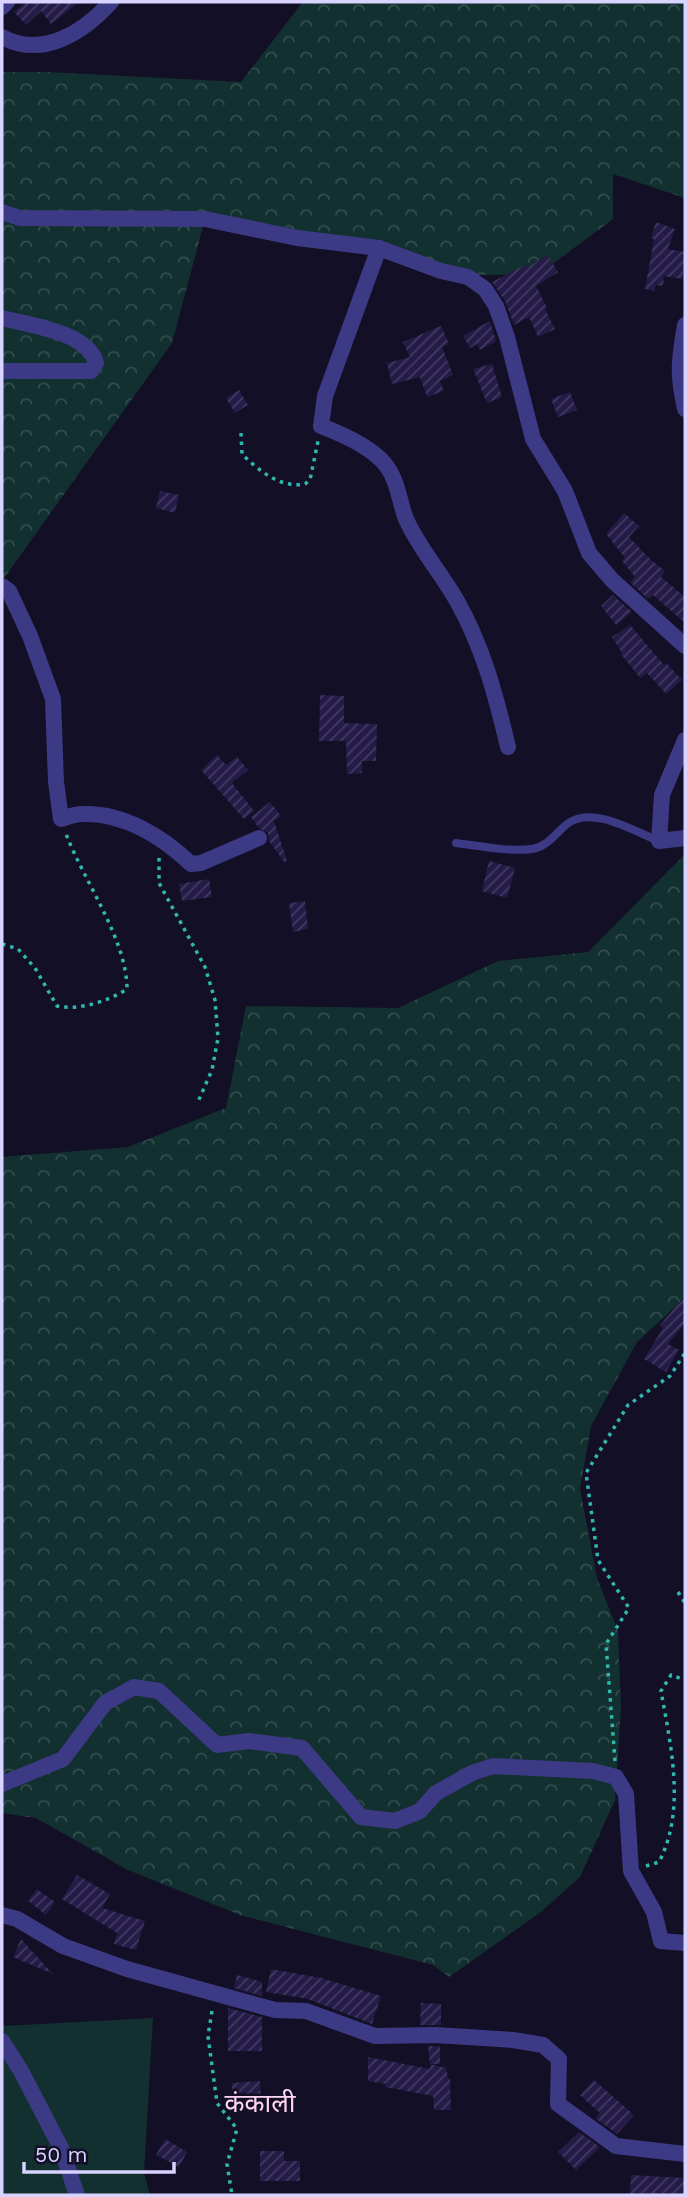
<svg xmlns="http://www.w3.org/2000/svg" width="687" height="2197" viewBox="0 0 687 2197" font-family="'Work Sans','Noto Sans Devanagari',sans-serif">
<defs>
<pattern id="forest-crowns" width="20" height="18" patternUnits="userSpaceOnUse" patternTransform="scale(1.75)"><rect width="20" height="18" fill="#12302f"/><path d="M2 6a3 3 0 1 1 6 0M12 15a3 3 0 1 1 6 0" fill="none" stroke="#344d4e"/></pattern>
<pattern id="building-hatch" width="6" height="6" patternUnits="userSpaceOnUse" patternTransform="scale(1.75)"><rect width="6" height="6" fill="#241b47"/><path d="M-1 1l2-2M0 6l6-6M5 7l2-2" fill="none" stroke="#433b63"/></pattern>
</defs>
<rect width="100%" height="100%" fill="#130f26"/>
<path fill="#12302f" d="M153,2018L144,2173L150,2195H2V2026Z"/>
<g fill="url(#forest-crowns)">
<path d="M307,2H685V198L613,174V219L539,274L475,275L205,219L172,343L2,581V72H47L241,82L302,3Z"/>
<path d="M685,854V1298L637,1342L591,1426L580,1489L597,1578L618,1631L621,1708L615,1800L580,1877L541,1912L449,1977L433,1965L240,1915L128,1870L36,1818L2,1813V1157L128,1147L226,1108L246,1006L398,1008L498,961L588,952Z"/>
</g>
<g fill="url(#building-hatch)">
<path d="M26,2H79L51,24L41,11L26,25L14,12Z"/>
<path d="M656,222L675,229L668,249L685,252V262L682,279L664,276L663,286L656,285L654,291L645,289L654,239L651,238Z"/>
<path d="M547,255L558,272L536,286L547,308L545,309L555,329L538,337L529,317L514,325L505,301L492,282L525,265L527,268Z"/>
<path d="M490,321L496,341L480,350L477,344L470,348L463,336Z"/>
<path d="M441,326L449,344L442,347L453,375L440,381L444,391L427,397L420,377L392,384L387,363L410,357L403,342Z"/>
<path d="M492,364L502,397L487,403L473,369Z"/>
<path d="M239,390L248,405L235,413L226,398Z"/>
<path d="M570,392L577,410L558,417L551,399Z"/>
<path d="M160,491L179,495L175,513L156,508Z"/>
<path d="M624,513L639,526L629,537L651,560L665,571L661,577L685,597V623L653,595L648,599L630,582L635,577L622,561L625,558L606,534Z"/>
<path d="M613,595L632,612L616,625L601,606Z"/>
<path d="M630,625L664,665L666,663L682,680L666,694L647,673L640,678L621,654L622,653L612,637Z"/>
<path d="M320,695L344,696V723L377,724L376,761H362V773L347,774L346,741H319Z"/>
<path d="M217,755L226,765L237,757L248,770L232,783L254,811L244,819L201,770Z"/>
<path d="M270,802L281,816L274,821L287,861L285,863L269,841L268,833L259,828L251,817Z"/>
<path d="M489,861L515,868L507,898L482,891Z"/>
<path d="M209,879L212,897L182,901L179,884Z"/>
<path d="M305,901L308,929L293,932L289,903Z"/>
<path d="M685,1296V1323L668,1344L679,1350L666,1372L644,1359L663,1328L660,1325Z"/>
<path d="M77,1875L110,1894L102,1908L145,1921L136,1950L114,1944L117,1933L62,1899Z"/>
<path d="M37,1889L55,1902L46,1915L28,1901Z"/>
<path d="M21,1939L53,1974L13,1957Z"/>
<path d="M271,1969L321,1978L381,1996L372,2024L308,1999L266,1992Z"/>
<path d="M237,1975L262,1982V1996L234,1988Z"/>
<path d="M421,2003L441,2004V2025H420Z"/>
<path d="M228,2008L262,2017V2051H228Z"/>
<path d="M428,2046H440V2064H430Z"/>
<path d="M368,2057L430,2069V2064L446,2068L448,2079H450L451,2110H434L433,2096L385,2087L386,2084L368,2081Z"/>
<path d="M594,2080L634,2115L617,2134L595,2118L600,2113L580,2095Z"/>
<path d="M260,2081L261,2103L233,2105L232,2083Z"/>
<path d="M579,2132L600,2147L576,2170L558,2152Z"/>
<path d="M165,2139L187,2152L179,2167L156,2155Z"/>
<path d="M260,2151H284V2161H300V2181H260Z"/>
<path d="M631,2175L685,2178V2195H630Z"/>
</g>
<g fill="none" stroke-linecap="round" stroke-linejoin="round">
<g stroke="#2fb8b0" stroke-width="3.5" stroke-dasharray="3.5 5" stroke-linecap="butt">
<path d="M241,433L242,454C258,470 281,489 305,484L310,480L318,441"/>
<path d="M159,858V883L205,967L215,1000L218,1038L212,1070L197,1104"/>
<path d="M2,944L18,949L35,968L57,1006C78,1011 109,1001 127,989C127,940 84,881 66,834"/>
<path d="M678,1592L685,1603"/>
<path d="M615,1761L606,1644L629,1608L598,1560L586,1473L628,1405L670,1376L685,1353"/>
<path d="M646,1866L659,1862C686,1810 671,1747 661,1691L671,1675L685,1680"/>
<path d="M212,2011L208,2036L217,2103L237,2129L227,2164L232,2195"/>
</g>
<path stroke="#3d3a85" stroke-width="8" d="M456,843C480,846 508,852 532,849C547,847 556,833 567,824C592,805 633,831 659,841"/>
<g stroke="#3d3a85" stroke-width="16">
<path d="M2,7L7,2"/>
<path d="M2,37C43,59 84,32 111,2"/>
<path d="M2,212L20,218L205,219L297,238L379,248L441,271L468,277L485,289L496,306L507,337L533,439L565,491L589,553L612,580L685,646"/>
<path d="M379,248L325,396L321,426C342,434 370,446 385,464C398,480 399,501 406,519C419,548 441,573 457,601C483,647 496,696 508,747"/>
<path d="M2,318C29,325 88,332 96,363L91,371H2"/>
<path d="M685,325C679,360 677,374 685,409"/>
<path d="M2,586L9,591L30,636L53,699L56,782L61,819C67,817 75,814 82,814C123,812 163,837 191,864L201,863L259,838"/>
<path d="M685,740L662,795L659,841L685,838"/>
<path d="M2,1784L63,1759L105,1703L134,1687L159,1691L217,1745L249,1741L302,1748L361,1817L395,1821L420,1811L436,1793L472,1773L493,1766L593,1771L616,1777L626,1794L631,1871L654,1912L661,1941L685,1943"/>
<path d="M2,1915L17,1919L63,1946L127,1969L275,2010L306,2011L375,2036L436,2035L513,2040L543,2045L559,2059L558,2104L616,2146L685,2154"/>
<path d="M2,2041L21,2071L61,2148L77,2195"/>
</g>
</g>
<g text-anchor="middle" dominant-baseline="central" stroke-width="5" stroke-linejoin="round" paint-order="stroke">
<g font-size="26" fill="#ffd6f0" stroke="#130f26">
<text x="260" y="2103">कंकाली</text>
</g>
</g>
<rect width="687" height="2197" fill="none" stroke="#d9d4ff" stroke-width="7"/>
<path d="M24 2162v10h150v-10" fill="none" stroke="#d9d4ff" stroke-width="3.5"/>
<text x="35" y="2162" font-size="21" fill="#d9d4ff" stroke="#130f26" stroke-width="5" paint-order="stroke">50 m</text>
</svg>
